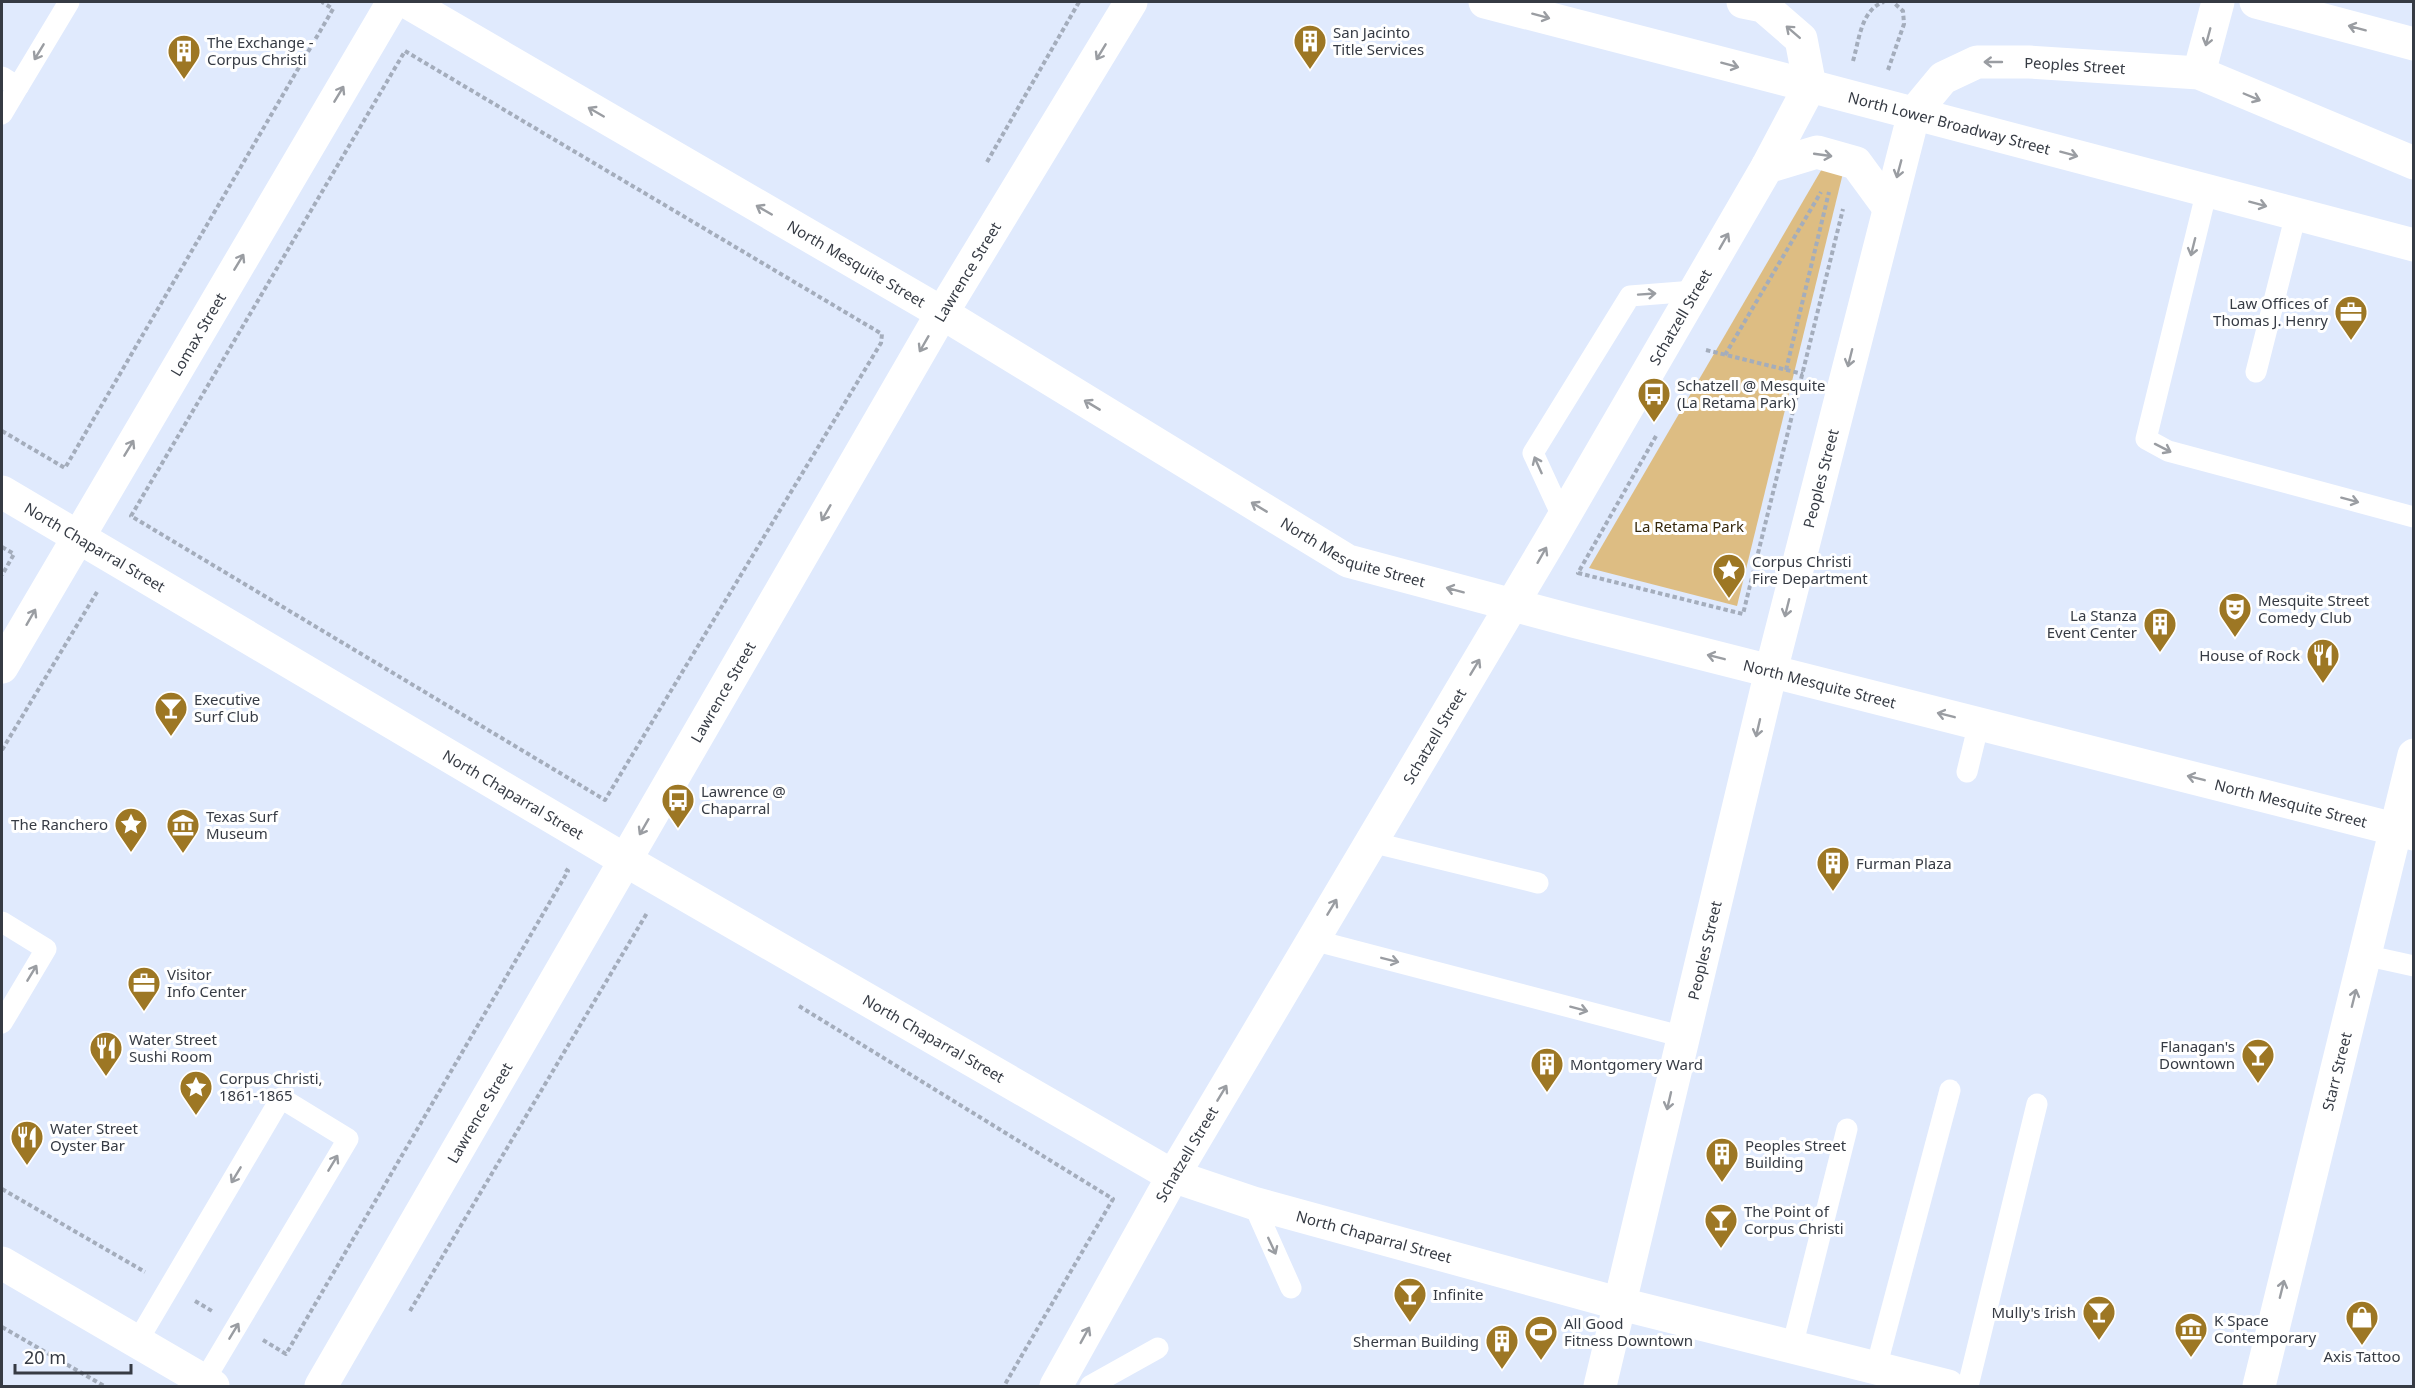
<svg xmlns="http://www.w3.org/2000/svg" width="2415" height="1388" viewBox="0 0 2415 1388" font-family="'Noto Sans',sans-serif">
<rect width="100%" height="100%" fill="#e0eafd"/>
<path fill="#ddbd83" d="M1823,167L1843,173L1737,606L1589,568Z"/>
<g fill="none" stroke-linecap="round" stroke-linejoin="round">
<g stroke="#a4adbc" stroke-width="4" stroke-dasharray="4.5 3" stroke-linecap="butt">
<path d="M405,51L882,334L881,343L605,800L131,516Z"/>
<path d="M1853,61C1859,41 1861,9 1884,2"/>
<path d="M1888,70L1904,24L1903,11L1893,2"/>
<path d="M987,162L1079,2"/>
<path d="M1706,350L1803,374"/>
<path d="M1725,355L1821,192"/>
<path d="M1786,370L1829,192"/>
<path d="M2,431L65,468L333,9L322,2"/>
<path d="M1656,436L1578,573L1743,614L1843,209"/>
<path d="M2,547L14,554L2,575"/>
<path d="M2,750L97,592"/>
<path d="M799,1006L1113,1199L1004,1386"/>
<path d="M2,1189L145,1272"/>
<path d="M195,1301L212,1311"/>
<path d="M410,1311L647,913"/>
<path d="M2,1327L104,1386"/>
<path d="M263,1340L286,1354L568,871L565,869"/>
</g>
<g stroke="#fff" stroke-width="21">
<path d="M2,77L18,87L69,2"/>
<path d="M2,114L18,87"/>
<path d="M2207,190L2146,439L2168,451L2414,517"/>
<path d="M2256,372L2296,214"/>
<path d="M1563,518L1533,453L1630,296L1694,291"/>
<path d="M1967,772L1979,723"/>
<path d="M1371,842L1538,883"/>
<path d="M2,922L46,949L2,1023"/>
<path d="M1313,940L1684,1037"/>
<path d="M2364,955L2414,966"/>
<path d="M1253,1203L1291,1288"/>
<path d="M137,1342L281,1098L348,1139L204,1381"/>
<path d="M1792,1347L1847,1129"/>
<path d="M1876,1368L1950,1090"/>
<path d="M1090,1386L1158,1348"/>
<path d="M1968,1386L2037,1104"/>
</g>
<g stroke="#fff" stroke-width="33">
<path d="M1485,2L1810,86"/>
<path d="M2199,73L2218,2"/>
<path d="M1767,167L1817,152L1856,163L1889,208"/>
<path id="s1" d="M1600,1386L1771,671L1914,113L1943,78L1977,62H2029L2199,73L2414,163"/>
<path id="s2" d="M2259,1386L2414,755"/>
</g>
<g stroke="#fff" stroke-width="33">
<path id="s3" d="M407,2L942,313L1348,561L1573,621L2414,834"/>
<path d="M1743,2L1763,6L1801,39L1810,86"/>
<path d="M2256,2L2414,44"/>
<path id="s4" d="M1810,86L2414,245"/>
<path id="s5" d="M2,492L625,860L1173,1176L1253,1203L1621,1304L1948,1386"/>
<path d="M2,1263L213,1386"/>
<path id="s6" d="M321,1386L942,313L1131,2"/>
<path id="s7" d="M1056,1386L1173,1176L1548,544L1767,167L1810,86"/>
</g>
<path stroke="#fff" stroke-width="33" id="s8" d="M2,667L393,2"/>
</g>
<defs><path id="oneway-shaft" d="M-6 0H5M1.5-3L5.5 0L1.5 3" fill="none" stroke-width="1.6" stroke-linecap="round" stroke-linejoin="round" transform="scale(1.5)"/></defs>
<g stroke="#9a9da2">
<use href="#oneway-shaft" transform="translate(1541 16) rotate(15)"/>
<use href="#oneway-shaft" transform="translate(2357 28) rotate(-165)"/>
<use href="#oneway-shaft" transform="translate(1793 32) rotate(-139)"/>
<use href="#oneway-shaft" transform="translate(2208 37) rotate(105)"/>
<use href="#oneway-shaft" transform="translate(39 52) rotate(121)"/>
<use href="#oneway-shaft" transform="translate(1101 52) rotate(121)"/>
<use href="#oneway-shaft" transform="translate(1993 62) rotate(180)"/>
<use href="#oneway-shaft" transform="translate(1730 65) rotate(15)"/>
<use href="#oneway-shaft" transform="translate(339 94) rotate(-59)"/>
<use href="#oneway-shaft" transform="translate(2252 97) rotate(23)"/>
<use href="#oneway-shaft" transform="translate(596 112) rotate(-150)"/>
<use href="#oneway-shaft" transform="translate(2069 154) rotate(15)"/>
<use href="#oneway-shaft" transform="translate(1823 155) rotate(8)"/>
<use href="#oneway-shaft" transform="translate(1899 169) rotate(105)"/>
<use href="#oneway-shaft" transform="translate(2258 204) rotate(15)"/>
<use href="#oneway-shaft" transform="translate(764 210) rotate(-150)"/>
<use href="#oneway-shaft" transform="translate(1724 241) rotate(-60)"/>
<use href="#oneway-shaft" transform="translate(2193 247) rotate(104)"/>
<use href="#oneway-shaft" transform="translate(239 262) rotate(-59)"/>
<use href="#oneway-shaft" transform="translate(1647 294) rotate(-4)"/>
<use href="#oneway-shaft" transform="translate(924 344) rotate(120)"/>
<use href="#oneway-shaft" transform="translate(1850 358) rotate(104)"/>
<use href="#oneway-shaft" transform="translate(1092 405) rotate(-149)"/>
<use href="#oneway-shaft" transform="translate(129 448) rotate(-59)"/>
<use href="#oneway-shaft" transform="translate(2163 448) rotate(27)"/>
<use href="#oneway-shaft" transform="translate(1538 465) rotate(-114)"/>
<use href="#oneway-shaft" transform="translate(2350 500) rotate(15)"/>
<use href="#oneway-shaft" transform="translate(1259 507) rotate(-149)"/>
<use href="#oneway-shaft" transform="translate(826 513) rotate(120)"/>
<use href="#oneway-shaft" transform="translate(1542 555) rotate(-60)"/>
<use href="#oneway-shaft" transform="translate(1455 590) rotate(-165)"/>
<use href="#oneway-shaft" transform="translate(1787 608) rotate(104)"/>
<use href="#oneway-shaft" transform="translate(31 617) rotate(-60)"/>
<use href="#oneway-shaft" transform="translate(1716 657) rotate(-166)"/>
<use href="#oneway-shaft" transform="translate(1475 667) rotate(-59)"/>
<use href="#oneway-shaft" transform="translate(1946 715) rotate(-166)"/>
<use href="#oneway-shaft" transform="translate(1758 728) rotate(103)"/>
<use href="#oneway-shaft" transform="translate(2196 778) rotate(-166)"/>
<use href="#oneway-shaft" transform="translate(644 827) rotate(120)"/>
<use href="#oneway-shaft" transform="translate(1332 907) rotate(-59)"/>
<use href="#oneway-shaft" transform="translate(1390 960) rotate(14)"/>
<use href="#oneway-shaft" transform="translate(32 973) rotate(-59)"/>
<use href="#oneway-shaft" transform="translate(2354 998) rotate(-76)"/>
<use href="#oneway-shaft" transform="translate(1579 1009) rotate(15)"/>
<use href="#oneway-shaft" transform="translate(1222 1093) rotate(-59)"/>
<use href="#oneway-shaft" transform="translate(1669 1101) rotate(103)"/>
<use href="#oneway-shaft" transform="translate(333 1163) rotate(-59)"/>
<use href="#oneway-shaft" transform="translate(236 1175) rotate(121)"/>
<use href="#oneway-shaft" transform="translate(1272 1246) rotate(65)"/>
<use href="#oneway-shaft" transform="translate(2282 1289) rotate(-76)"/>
<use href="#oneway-shaft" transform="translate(234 1331) rotate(-59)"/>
<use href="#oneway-shaft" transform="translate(1085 1335) rotate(-61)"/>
</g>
<defs>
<symbol id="building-pin" viewBox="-11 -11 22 30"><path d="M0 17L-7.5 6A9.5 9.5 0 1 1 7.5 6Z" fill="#9d7724" stroke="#fff"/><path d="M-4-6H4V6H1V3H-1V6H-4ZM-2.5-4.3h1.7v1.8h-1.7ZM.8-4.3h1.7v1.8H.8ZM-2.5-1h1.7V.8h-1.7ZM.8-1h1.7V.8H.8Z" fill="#fff"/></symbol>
<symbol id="office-pin" viewBox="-11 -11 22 30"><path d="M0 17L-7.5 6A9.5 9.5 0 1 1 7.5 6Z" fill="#9d7724" stroke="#fff"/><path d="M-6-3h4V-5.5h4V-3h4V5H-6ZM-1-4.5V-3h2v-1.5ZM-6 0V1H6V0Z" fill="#fff"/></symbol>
<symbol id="bus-pin" viewBox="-11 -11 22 30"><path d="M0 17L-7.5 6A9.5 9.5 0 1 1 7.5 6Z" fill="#9d7724" stroke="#fff"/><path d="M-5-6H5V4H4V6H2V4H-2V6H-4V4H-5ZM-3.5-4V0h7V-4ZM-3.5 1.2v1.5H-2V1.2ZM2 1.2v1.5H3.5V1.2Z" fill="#fff"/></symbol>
<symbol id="sight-pin" viewBox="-11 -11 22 30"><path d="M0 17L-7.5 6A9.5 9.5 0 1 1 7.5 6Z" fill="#9d7724" stroke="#fff"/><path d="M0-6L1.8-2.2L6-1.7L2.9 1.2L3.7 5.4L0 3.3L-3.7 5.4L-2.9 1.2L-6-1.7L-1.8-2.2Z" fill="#fff"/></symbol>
<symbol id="theatre-pin" viewBox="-11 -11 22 30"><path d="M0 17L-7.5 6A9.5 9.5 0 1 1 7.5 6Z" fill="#9d7724" stroke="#fff"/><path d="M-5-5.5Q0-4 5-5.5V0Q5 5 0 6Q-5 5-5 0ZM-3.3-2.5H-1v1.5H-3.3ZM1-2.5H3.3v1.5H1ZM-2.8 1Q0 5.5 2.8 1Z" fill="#fff"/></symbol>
<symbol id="restaurant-pin" viewBox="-11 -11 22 30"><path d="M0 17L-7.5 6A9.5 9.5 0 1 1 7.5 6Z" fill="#9d7724" stroke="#fff"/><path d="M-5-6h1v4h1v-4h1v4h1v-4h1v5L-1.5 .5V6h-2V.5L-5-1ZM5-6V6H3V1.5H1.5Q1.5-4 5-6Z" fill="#fff"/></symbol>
<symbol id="bar-pin" viewBox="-11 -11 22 30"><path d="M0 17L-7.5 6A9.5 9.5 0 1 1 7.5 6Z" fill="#9d7724" stroke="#fff"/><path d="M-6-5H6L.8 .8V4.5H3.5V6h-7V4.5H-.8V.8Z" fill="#fff"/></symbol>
<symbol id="museum-pin" viewBox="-11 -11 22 30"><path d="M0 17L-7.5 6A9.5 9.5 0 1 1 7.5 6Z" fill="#9d7724" stroke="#fff"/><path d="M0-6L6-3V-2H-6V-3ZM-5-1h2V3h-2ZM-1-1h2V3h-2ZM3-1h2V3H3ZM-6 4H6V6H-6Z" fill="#fff"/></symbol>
<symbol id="shop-pin" viewBox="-11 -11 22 30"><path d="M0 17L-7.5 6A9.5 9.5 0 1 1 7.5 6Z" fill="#9d7724" stroke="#fff"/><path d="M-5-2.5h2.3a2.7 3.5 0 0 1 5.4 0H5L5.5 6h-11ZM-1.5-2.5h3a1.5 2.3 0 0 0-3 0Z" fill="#fff"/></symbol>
<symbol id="stadium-pin" viewBox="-11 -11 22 30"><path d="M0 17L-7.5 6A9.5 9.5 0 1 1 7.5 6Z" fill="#9d7724" stroke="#fff"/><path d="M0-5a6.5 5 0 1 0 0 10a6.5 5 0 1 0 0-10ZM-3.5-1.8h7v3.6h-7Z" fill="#fff"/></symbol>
</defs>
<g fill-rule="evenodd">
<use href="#building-pin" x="1291" y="22" width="38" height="52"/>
<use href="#building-pin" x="165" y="32" width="38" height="52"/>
<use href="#office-pin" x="2332" y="293" width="38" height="52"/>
<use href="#bus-pin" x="1635" y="375" width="38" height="52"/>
<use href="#sight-pin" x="1710" y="551" width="38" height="52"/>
<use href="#theatre-pin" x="2216" y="590" width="38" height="52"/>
<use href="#building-pin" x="2141" y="605" width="38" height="52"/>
<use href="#restaurant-pin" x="2304" y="636" width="38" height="52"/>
<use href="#bar-pin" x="152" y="689" width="38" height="52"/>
<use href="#bus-pin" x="659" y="781" width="38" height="52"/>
<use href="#sight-pin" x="112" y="805" width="38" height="52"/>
<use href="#museum-pin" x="164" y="806" width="38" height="52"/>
<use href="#building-pin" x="1814" y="844" width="38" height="52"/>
<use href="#office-pin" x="125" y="964" width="38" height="52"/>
<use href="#restaurant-pin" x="87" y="1029" width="38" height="52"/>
<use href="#bar-pin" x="2239" y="1036" width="38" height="52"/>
<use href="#building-pin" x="1528" y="1045" width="38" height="52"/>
<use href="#sight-pin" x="177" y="1068" width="38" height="52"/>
<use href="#restaurant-pin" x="8" y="1118" width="38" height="52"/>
<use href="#building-pin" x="1703" y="1135" width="38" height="52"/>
<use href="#bar-pin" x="1702" y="1201" width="38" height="52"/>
<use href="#bar-pin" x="1391" y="1275" width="38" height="52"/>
<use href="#bar-pin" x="2080" y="1293" width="38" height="52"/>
<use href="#shop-pin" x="2343" y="1298" width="38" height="52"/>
<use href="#museum-pin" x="2172" y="1310" width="38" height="52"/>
<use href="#stadium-pin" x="1522" y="1313" width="38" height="52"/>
<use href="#building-pin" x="1483" y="1322" width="38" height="52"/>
</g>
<g text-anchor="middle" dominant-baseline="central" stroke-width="6" stroke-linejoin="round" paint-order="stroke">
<g font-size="15" fill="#363b44" stroke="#fff" text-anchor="start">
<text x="1333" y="32">San Jacinto<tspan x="1333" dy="17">Title Services</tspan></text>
<text x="207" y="42">The Exchange -<tspan x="207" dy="17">Corpus Christi</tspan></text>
<text x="2328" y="303" text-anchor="end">Law Offices of<tspan x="2328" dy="17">Thomas J. Henry</tspan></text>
<text x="1677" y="385">Schatzell @ Mesquite<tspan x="1677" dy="17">(La Retama Park)</tspan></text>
<text x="1752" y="561">Corpus Christi<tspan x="1752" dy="17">Fire Department</tspan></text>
<text x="2258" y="600">Mesquite Street<tspan x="2258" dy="17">Comedy Club</tspan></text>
<text x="2137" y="615" text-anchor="end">La Stanza<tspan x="2137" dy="17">Event Center</tspan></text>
<text x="2300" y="655" text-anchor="end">House of Rock</text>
<text x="194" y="699">Executive<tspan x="194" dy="17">Surf Club</tspan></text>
<text x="701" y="791">Lawrence @<tspan x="701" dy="17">Chaparral</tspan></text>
<text x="206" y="816">Texas Surf<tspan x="206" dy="17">Museum</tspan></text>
<text x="108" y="824" text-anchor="end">The Ranchero</text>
<text x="1856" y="863">Furman Plaza</text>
<text x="167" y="974">Visitor<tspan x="167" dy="17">Info Center</tspan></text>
<text x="129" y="1039">Water Street<tspan x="129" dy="17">Sushi Room</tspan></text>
<text x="2235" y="1046" text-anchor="end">Flanagan's<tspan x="2235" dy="17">Downtown</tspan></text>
<text x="1570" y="1064">Montgomery Ward</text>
<text x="219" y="1078">Corpus Christi,<tspan x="219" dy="17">1861-1865</tspan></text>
<text x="50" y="1128">Water Street<tspan x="50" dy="17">Oyster Bar</tspan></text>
<text x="1745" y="1145">Peoples Street<tspan x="1745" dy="17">Building</tspan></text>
<text x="1744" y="1211">The Point of<tspan x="1744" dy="17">Corpus Christi</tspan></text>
<text x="1433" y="1294">Infinite</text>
<text x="2076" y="1312" text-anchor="end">Mully's Irish</text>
<text x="2214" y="1320">K Space<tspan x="2214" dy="17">Contemporary</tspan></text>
<text x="1564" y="1323">All Good<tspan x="1564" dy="17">Fitness Downtown</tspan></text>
<text x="1479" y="1341" text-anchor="end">Sherman Building</text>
<text x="2362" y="1356" text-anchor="middle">Axis Tattoo</text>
</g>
<g font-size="15" fill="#363b44" stroke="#fff">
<text stroke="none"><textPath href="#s1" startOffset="1492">Peoples Street</textPath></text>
<text stroke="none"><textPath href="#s4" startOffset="144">North Lower Broadway Street</textPath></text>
<text stroke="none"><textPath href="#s3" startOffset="520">North Mesquite Street</textPath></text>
<text stroke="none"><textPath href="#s6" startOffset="1288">Lawrence Street</textPath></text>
<text stroke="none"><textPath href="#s7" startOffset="1238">Schatzell Street</textPath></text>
<text stroke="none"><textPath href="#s8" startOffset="386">Lomax Street</textPath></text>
<text stroke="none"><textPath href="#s1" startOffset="934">Peoples Street</textPath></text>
<text stroke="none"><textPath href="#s5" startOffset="108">North Chaparral Street</textPath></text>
<text stroke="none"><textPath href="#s3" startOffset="1096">North Mesquite Street</textPath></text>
<text stroke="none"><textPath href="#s3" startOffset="1582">North Mesquite Street</textPath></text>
<text stroke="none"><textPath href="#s6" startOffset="802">Lawrence Street</textPath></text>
<text stroke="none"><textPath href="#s7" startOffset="752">Schatzell Street</textPath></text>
<text stroke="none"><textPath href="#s5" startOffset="594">North Chaparral Street</textPath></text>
<text stroke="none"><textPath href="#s3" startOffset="2068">North Mesquite Street</textPath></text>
<text stroke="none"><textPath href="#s1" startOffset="448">Peoples Street</textPath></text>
<text stroke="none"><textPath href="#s5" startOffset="1080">North Chaparral Street</textPath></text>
<text stroke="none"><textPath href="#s2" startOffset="324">Starr Street</textPath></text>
<text stroke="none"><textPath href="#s6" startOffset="316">Lawrence Street</textPath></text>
<text stroke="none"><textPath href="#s7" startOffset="266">Schatzell Street</textPath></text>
<text stroke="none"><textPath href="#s5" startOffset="1566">North Chaparral Street</textPath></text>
</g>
<g font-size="15" fill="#35270c" stroke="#fff">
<text x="1689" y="526">La Retama Park</text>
</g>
</g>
<rect width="2415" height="1388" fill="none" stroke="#363b44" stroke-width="6"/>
<path d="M15 1364v9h116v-9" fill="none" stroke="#363b44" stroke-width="3"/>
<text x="24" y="1364" font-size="18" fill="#363b44" stroke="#ffffff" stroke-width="4.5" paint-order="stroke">20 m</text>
</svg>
